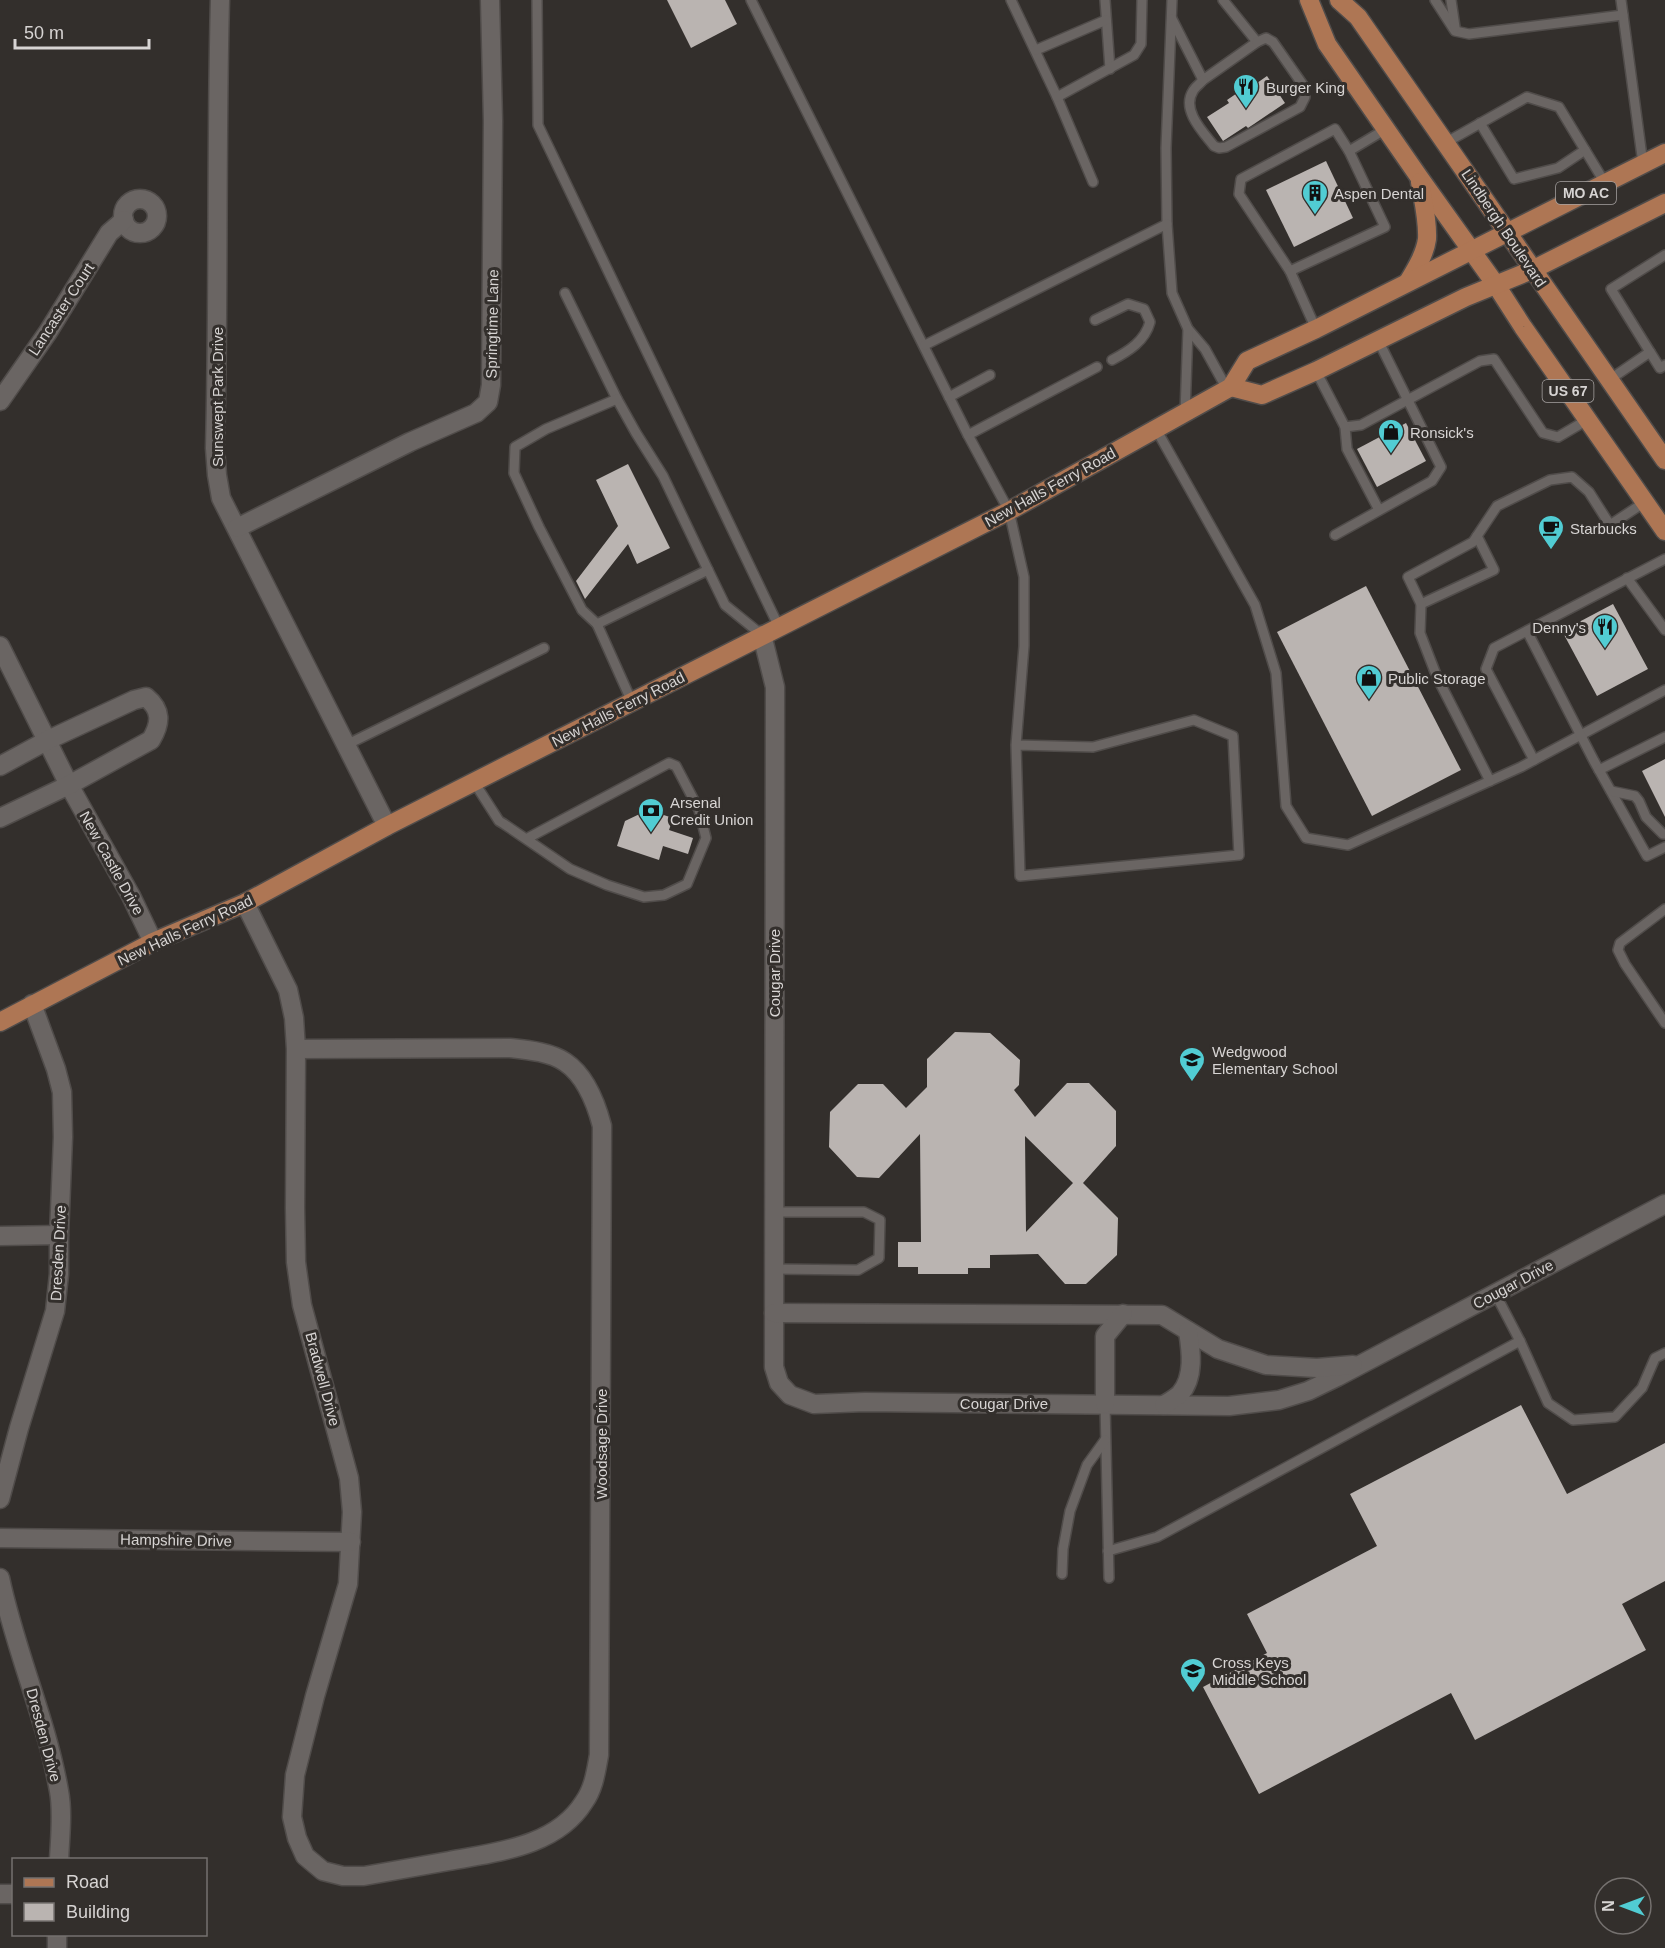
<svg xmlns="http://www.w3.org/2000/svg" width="1665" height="1948" viewBox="0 0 1665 1948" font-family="Arial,sans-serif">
<rect width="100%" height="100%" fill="#332f2c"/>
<g fill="#bab4b1" fill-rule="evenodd">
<path d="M667,0H725L737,24L691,48Z"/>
<path d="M1267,76L1285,103L1254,124L1248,128L1246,126L1223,141L1207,117L1229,103L1227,100L1246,87L1247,90Z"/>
<path d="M1326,161L1353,218L1294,247L1266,190Z"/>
<path d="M1406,423L1426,461L1377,487L1357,449Z"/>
<path d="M628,464L670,548L637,564L628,544L585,599L576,581L618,526L596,480Z"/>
<path d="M1366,586L1461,770L1372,816L1277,632Z"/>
<path d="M1613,604L1648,669L1597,696L1562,631Z"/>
<path d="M1665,759V817L1642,771Z"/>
<path d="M648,810L673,818L669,830L693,838L688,854L663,846L659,860L617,846L625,821Z"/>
<path d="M955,1032L990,1033L1020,1060L1019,1085L1014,1090L1035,1117L1067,1083H1089L1116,1111V1146L1083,1183L1118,1218L1117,1255L1086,1284H1065L1038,1254L990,1255V1268H968V1274H918V1267H898V1242H921L920,1134L879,1178L857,1177L829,1147L830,1112L858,1084H883L906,1108L927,1087V1059ZM1025,1136L1073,1183L1026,1232Z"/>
<path d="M1521,1405L1567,1494L1665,1443V1581L1622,1604L1646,1650L1475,1740L1451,1693L1259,1794L1203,1687L1267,1653L1247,1614L1377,1546L1350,1494Z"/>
</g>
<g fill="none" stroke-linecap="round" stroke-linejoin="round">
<defs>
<g id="lane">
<path d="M537,0L538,125L779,627"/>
<path d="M751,0L968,435L1009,511L1024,577V646L1016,745L1020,876L1239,855L1233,736L1194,720L1093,747L1016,745"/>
<path d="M1011,0L1057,97L1093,182"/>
<path d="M1105,0L1110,69"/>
<path d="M1172,0L1166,148L1167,224L1172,293L1188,329L1205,349L1227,389"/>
<path d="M1435,0L1455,31L1469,34L1623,15"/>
<path d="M1451,0L1455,27"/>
<path d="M1621,0L1643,164"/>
<path d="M1172,19L1203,80L1257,42L1223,0"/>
<path d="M1036,50L1106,20"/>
<path d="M1203,80C1200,84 1195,87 1193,91C1181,110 1203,132 1214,146L1219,148L1226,147L1300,107L1305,97L1303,85L1273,42L1266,38L1257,42"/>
<path d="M1057,97L1134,55L1141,44L1142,0"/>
<path d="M1480,123L1514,179L1558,168L1585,150"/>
<path d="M1445,143L1527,97L1559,107L1605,183"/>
<path d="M1290,271L1239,194L1241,179L1335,129L1349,151"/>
<path d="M565,293L617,399L636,433L663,476L708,570"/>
<path d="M1095,320L1128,304L1144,309L1150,322C1145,341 1129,351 1112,360"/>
<path d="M1316,329L1290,271L1385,227L1349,151L1386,129"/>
<path d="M925,345L1167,224"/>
<path d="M1650,352L1660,368L1665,365"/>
<path d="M1316,371L1345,427L1361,425L1480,361L1494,359L1543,433L1558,437L1587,420"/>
<path d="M1609,380L1650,352L1611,289L1665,255"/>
<path d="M949,397L990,375"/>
<path d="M1185,413L1188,329"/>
<path d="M1345,427L1347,449L1379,510"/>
<path d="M1156,429L1255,605L1276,673L1286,806L1306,838L1348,845L1521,767L1665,690"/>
<path d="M968,435L1097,367"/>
<path d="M1335,535L1432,481L1441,467L1378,340"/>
<path d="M1627,578L1665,630"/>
<path d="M1421,604L1494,570L1477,536"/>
<path d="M597,624L582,610L539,527L514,473L515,447L546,429L617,399"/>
<path d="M1527,631L1594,761L1647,856L1665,847"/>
<path d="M632,702L597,624L708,570L725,605L762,635"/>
<path d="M346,745L544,648"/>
<path d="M1534,760L1486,669L1494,648L1665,559"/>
<path d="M1599,770L1665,737"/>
<path d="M1490,781L1437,677L1420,633L1421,604L1408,577L1473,542L1497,506L1550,480L1572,477L1589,492L1610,525L1645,502"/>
<path d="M474,782L499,821L504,824L570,869L607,885L644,897L664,895L687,884L706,838L699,810L676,766L669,763L526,839"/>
<path d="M1611,791L1635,796L1639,801L1646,817L1663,834H1665"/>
<path d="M1665,909L1620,943L1618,950L1625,964L1665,1023"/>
<path d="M774,1212H864L880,1220L879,1258L858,1270L774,1269"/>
<path d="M1495,1293L1520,1341L1548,1403L1573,1420L1615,1417L1642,1388L1655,1358L1665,1353"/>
<path d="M1105,1404L1109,1578"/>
<path d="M1108,1551L1157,1537L1520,1341"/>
<path d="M1062,1574L1063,1549L1070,1511L1087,1465L1105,1440"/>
</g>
<g id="street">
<path d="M220,0C216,149 219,299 215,448L217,475L221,498L387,826"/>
<circle cx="140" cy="216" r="17"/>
<path d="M0,401L48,332L109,233L124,220"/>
<path d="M237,528L410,442L476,413L488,402L491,385L493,121L490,0"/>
<path d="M762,635L775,687L774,1367L779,1383L790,1395L814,1404L865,1402L1229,1406L1279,1400L1308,1391L1337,1377L1665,1204"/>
<path d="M0,646L69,785L131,896L153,942"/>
<path d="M0,766L48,740L134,700L146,697C162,710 161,723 151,740L69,785L0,818"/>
<path d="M245,903L288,990L294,1018L296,1049L295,1208L296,1262L302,1305L349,1478L352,1512L348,1584L315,1696L295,1775L292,1817L297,1838L305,1856L323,1871L343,1876H364C392,1871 421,1866 449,1861C496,1852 556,1847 584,1802C594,1788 596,1771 599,1755L602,1126C596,1103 586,1076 565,1062C550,1052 528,1050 510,1048L296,1049"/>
<path d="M0,1236L59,1235"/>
<path d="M774,1313L1162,1315L1218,1349L1266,1365L1317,1368L1353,1365"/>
<path d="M1105,1404V1336L1123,1314"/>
<path d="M1164,1405C1169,1402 1176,1398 1180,1394C1195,1377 1191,1350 1188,1331"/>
<path d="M0,1499L19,1428L55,1311L59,1274V1235L63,1137L62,1092L56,1069L32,1004"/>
<path d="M0,1538L351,1542"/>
<path d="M0,1578C15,1650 46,1718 59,1791C63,1812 60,1837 59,1860"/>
<path d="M0,1894H14"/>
<path d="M57,1948V1934"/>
</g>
<g id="primary">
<path d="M1309,0L1327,44L1419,177L1496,285L1523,327L1665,531"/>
<path d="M1339,0L1358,17L1665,460"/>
<path d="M1408,282C1416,269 1425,254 1427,239C1428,220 1423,200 1420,182"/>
<path d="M1231,387L1262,395L1316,371L1466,297L1532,270L1665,203"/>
<path d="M0,1022L153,942L245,903L387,826L1009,511L1231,387L1247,361L1316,329L1665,153"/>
</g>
</defs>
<use href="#lane" stroke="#504c4a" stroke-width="12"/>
<use href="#street" stroke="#504c4a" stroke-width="21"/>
<use href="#primary" stroke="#504c4a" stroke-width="21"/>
<use href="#lane" stroke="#6a6563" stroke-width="9"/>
<use href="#street" stroke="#6a6563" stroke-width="18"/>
<use href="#primary" stroke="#ae7654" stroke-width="18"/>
</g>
<defs>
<symbol id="restaurant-pin" viewBox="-11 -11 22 30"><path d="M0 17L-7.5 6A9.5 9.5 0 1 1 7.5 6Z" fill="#51ccd3" stroke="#332f2c"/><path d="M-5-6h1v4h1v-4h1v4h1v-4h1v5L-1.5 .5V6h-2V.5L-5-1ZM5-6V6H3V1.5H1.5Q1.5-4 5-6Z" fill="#111"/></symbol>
<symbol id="building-pin" viewBox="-11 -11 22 30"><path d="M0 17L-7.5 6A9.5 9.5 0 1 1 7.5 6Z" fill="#51ccd3" stroke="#332f2c"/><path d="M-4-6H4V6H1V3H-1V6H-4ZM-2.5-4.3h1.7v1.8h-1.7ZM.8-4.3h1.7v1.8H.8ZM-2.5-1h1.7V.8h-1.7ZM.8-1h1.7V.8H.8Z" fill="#111"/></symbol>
<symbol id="shop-pin" viewBox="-11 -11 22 30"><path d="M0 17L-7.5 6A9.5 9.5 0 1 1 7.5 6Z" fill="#51ccd3" stroke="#332f2c"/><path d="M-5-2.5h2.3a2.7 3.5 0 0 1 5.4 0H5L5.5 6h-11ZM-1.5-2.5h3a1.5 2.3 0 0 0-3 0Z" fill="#111"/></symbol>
<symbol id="cafe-pin" viewBox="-11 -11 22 30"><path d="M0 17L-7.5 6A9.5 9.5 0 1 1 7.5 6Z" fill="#51ccd3" stroke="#332f2c"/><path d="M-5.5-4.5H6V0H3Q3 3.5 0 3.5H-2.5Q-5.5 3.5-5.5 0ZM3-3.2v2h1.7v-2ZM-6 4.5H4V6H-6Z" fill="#111"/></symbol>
<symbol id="bank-pin" viewBox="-11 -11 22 30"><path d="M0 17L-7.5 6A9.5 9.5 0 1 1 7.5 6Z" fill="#51ccd3" stroke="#332f2c"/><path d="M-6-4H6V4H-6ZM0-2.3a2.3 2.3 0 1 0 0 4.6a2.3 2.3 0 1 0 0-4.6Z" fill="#111"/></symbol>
<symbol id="school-pin" viewBox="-11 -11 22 30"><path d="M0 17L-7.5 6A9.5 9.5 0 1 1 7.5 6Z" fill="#51ccd3" stroke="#332f2c"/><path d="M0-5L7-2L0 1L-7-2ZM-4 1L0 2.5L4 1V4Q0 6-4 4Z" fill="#111"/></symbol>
</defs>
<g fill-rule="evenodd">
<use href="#restaurant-pin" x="1231" y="72" width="30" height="40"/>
<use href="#building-pin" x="1300" y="178" width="30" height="40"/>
<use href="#shop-pin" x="1376" y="417" width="30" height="40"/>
<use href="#cafe-pin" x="1536" y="513" width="30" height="40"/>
<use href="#restaurant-pin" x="1590" y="612" width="30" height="40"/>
<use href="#shop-pin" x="1354" y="663" width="30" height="40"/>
<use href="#bank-pin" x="636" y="796" width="30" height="40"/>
<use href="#school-pin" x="1177" y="1045" width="30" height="40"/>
<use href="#school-pin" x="1178" y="1656" width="30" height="40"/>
</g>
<g text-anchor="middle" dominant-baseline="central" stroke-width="6" stroke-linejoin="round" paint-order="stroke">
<g fill="#332f2c" stroke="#a6a2a1" stroke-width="1.5">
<rect x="1556" y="182" width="60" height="22" rx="4.5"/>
<rect x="1542.5" y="380" width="51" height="22" rx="4.5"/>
</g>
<g font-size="14" font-weight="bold" fill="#d7d4d3">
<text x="1586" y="193">MO AC</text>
<text x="1568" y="391">US 67</text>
</g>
<g font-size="15" fill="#d7d4d3" stroke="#332f2c" text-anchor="start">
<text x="1266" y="87">Burger King</text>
<text x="1334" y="193">Aspen Dental</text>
<text x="1410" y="432">Ronsick's</text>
<text x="1570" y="528">Starbucks</text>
<text x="1586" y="627" text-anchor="end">Denny's</text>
<text x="1388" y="678">Public Storage</text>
<text x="670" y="802">Arsenal<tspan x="670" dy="17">Credit Union</tspan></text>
<text x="1212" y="1051">Wedgwood<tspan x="1212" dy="17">Elementary School</tspan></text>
<text x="1212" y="1662">Cross Keys<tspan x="1212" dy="17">Middle School</tspan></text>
</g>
<g font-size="15" fill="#d7d4d3" stroke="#332f2c">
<text transform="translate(1504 228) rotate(56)">Lindbergh Boulevard</text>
<text transform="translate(61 309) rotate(-57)">Lancaster Court</text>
<text transform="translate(492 324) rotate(-89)">Springtime Lane</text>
<text transform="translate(217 397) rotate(-90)">Sunswept Park Drive</text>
<text transform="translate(1050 487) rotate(-29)">New Halls Ferry Road</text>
<text transform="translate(618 709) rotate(-27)">New Halls Ferry Road</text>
<text transform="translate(112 863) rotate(61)">New Castle Drive</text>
<text transform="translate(185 930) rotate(-25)">New Halls Ferry Road</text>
<text transform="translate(774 973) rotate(-90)">Cougar Drive</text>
<text transform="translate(58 1253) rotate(-87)">Dresden Drive</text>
<text transform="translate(1513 1284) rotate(-28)">Cougar Drive</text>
<text transform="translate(323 1379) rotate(75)">Bradwell Drive</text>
<text x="1004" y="1403">Cougar Drive</text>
<text transform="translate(601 1444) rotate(-90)">Woodsage Drive</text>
<text transform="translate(176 1540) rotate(1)">Hampshire Drive</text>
<text transform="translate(44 1735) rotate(75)">Dresden Drive</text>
</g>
</g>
<rect x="12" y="1858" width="195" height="78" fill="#332f2c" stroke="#75716f" stroke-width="1.5"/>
<rect x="24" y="1878" width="30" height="9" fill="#ae7654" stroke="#75716f" stroke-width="1.5"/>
<text x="66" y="1888" font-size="18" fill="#d7d4d3">Road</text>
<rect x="24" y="1903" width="30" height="18" fill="#bab4b1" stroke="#75716f" stroke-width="1.5"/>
<text x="66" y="1918" font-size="18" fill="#d7d4d3">Building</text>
<g transform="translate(1623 1906) rotate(270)"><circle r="28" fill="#332f2c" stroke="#75716f" stroke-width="1.5"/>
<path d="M0-4.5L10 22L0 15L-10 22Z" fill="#51ccd3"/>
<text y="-9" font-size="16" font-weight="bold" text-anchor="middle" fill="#d7d4d3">N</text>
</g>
<path d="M15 39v9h134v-9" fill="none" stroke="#d7d4d3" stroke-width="3"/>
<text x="24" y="39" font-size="18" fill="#d7d4d3" stroke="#332f2c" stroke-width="4.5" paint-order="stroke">50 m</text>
</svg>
